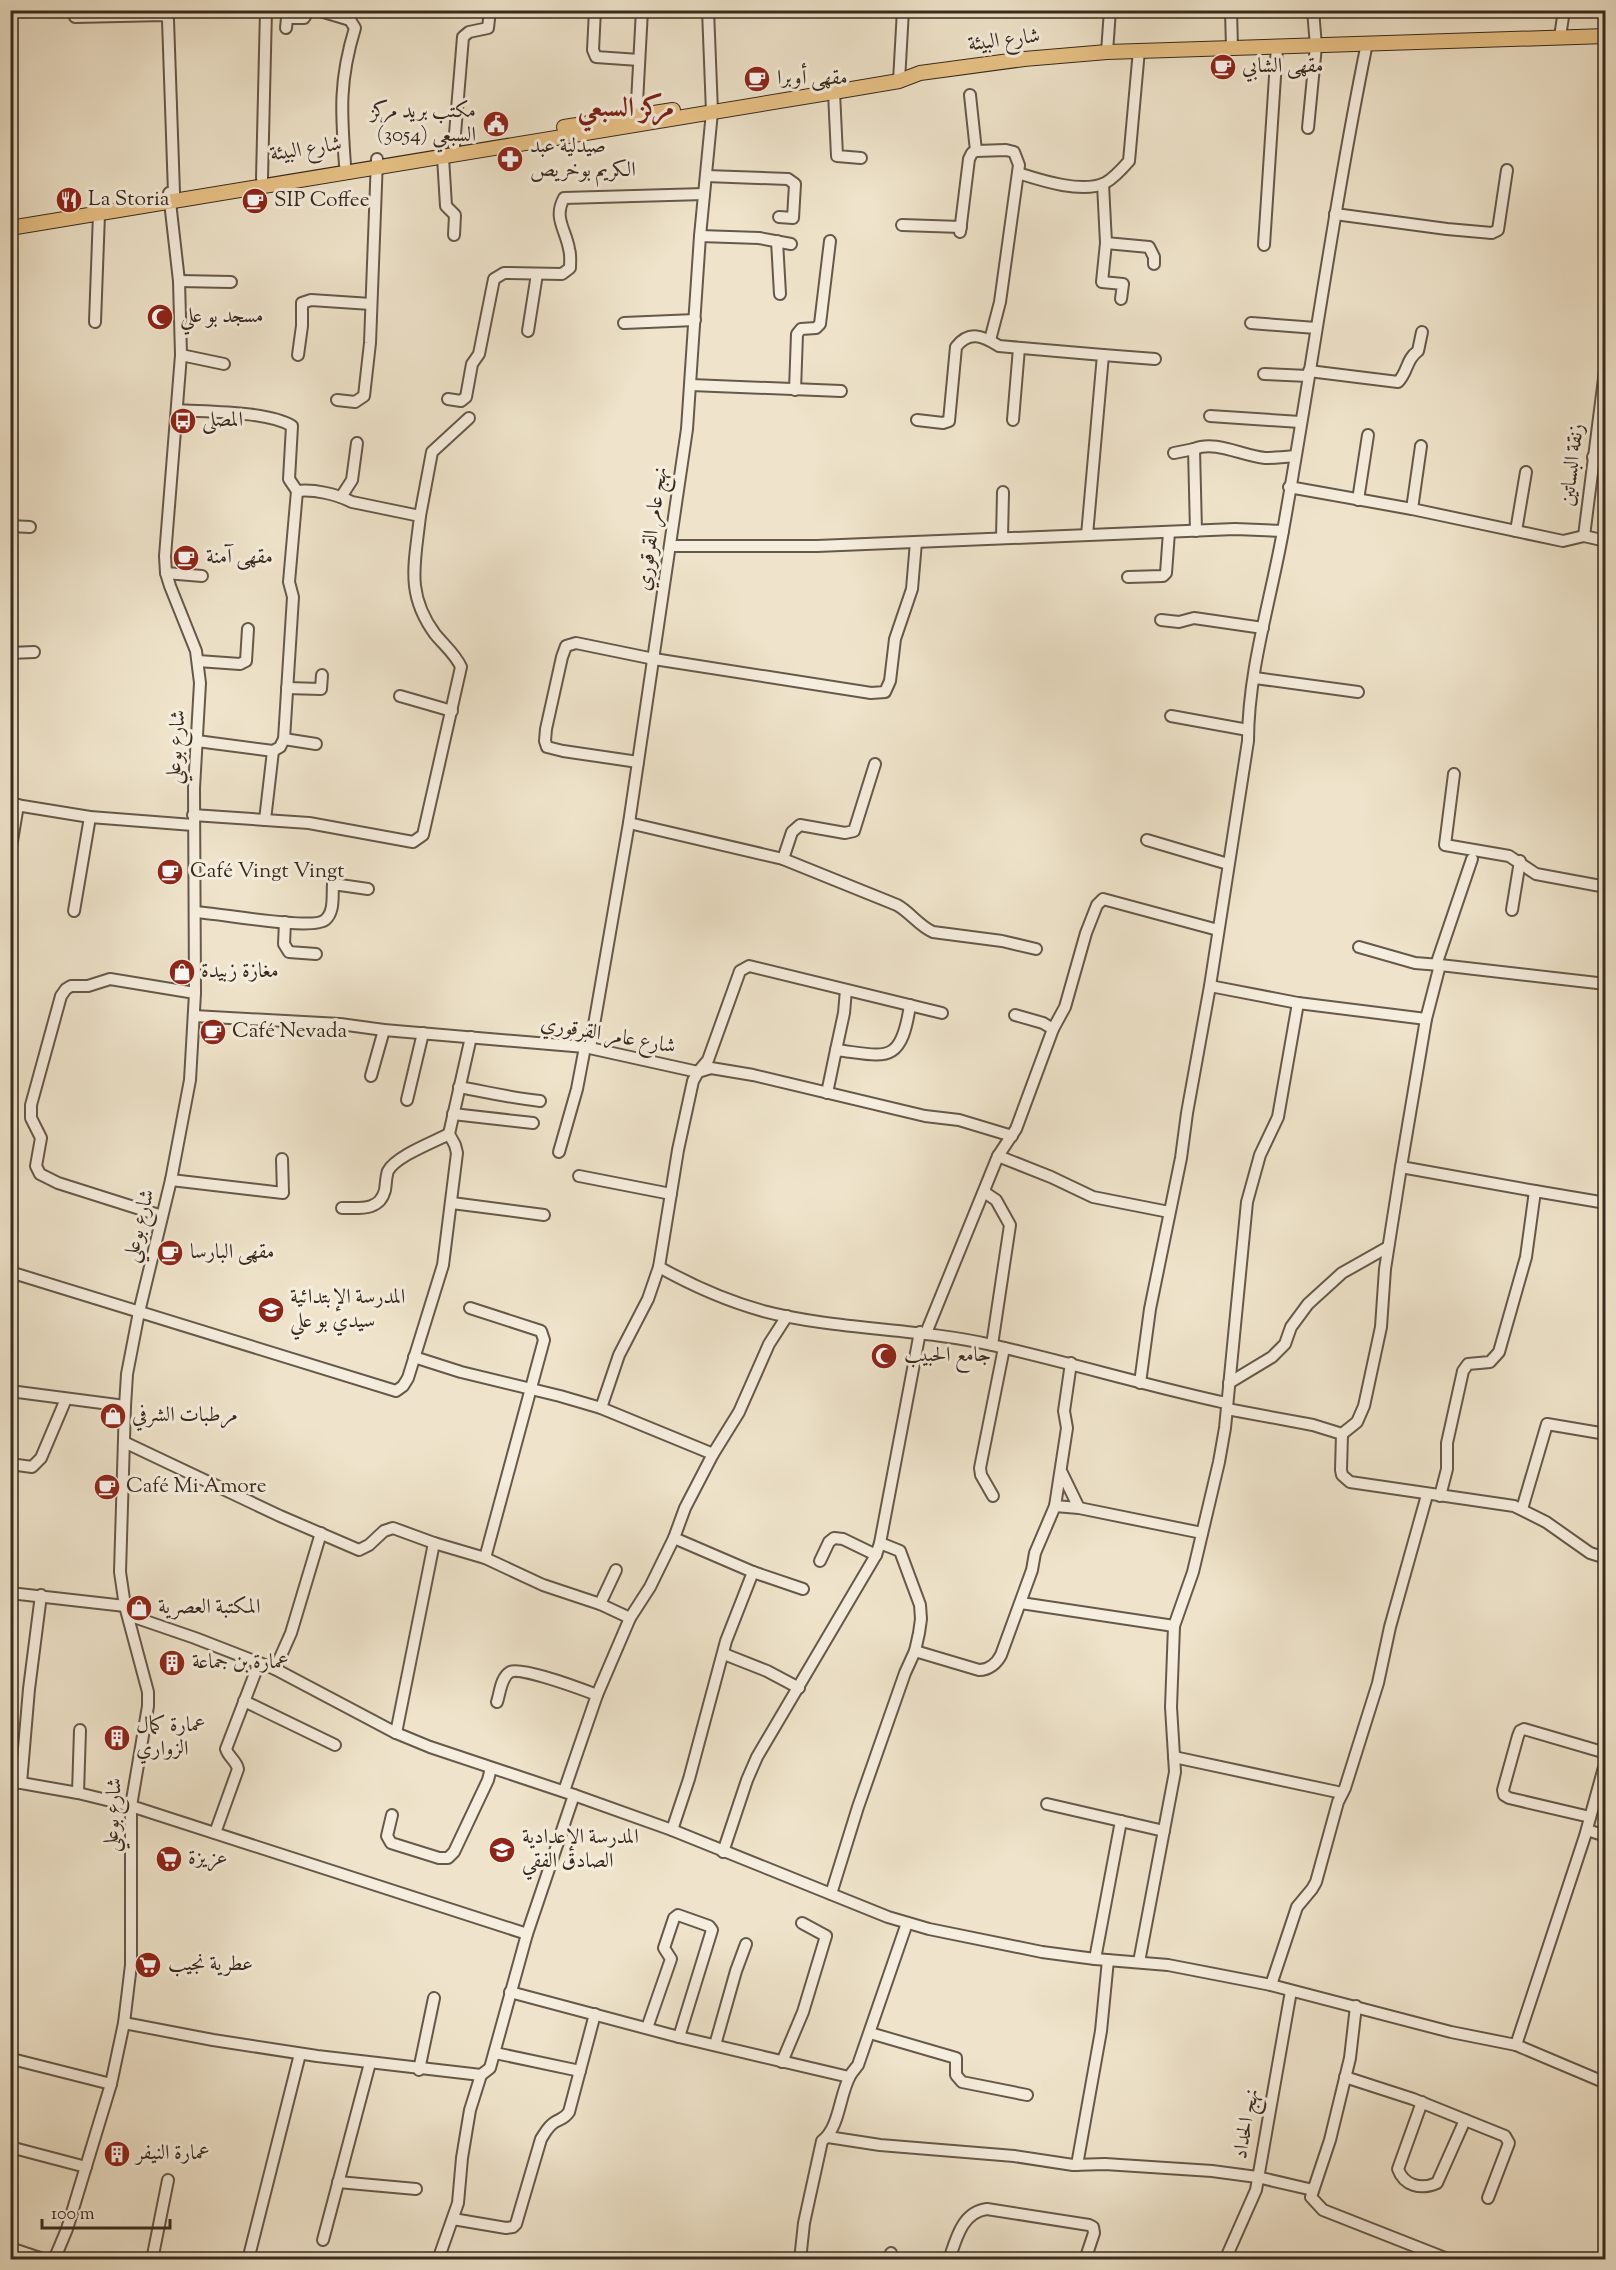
<svg xmlns="http://www.w3.org/2000/svg" width="1616" height="2270" viewBox="0 0 1616 2270" font-family="'Sorts Mill Goudy',Amiri,serif">
<rect width="100%" height="100%" fill="#efe4cb"/>
<filter id="stains"><feTurbulence type="fractalNoise" baseFrequency=".00333" numOctaves="4"/><feColorMatrix values="0 0 0 0 .2 0 0 0 0 .09 0 0 0 0 .02 0 0 0 .5 -.17"/></filter>
<radialGradient id="worn" r=".72"><stop offset=".6" stop-color="#630" stop-opacity="0"/><stop offset="1" stop-color="#630" stop-opacity=".3"/></radialGradient>
<g fill="none" stroke-linecap="round" stroke-linejoin="round">
<defs>
<g id="minor">
<path d="M317,10L350,20L355,28C339,80 341,111 345,165"/>
<path d="M595,10L593,50L596,57L639,60"/>
<path d="M1231,10L1232,48"/>
<path d="M75,17L165,15L168,20L174,193"/>
<path d="M286,28L287,18H304L309,10"/>
<path d="M1560,37L1564,10"/>
<path d="M1107,52L1110,10"/>
<path d="M899,81L903,10"/>
<path d="M834,92L837,156L861,158"/>
<path d="M970,95L976,151L1006,150L1014,152L1019,165L1000,302L990,340"/>
<path d="M636,121L642,10"/>
<path d="M1308,128L1316,46L1313,10"/>
<path d="M454,146L463,37L469,32L488,28L490,10"/>
<path d="M443,157L446,206L455,215L454,235"/>
<path d="M1018,173C1040,180 1082,194 1105,183C1114,178 1122,169 1129,161L1139,50"/>
<path d="M706,176L788,179L795,184L793,218L779,217"/>
<path d="M262,178L266,10"/>
<path d="M1103,184L1106,243L1149,247L1154,257V264"/>
<path d="M1335,214L1447,229L1492,233L1498,230L1507,170"/>
<path d="M902,225L961,227"/>
<path d="M960,232L969,159L972,153L976,151"/>
<path d="M700,236L759,238L791,244"/>
<path d="M777,241L780,294"/>
<path d="M1106,243L1102,282L1123,284L1121,299"/>
<path d="M1264,245L1277,46"/>
<path d="M179,281L231,282"/>
<path d="M95,322L99,214"/>
<path d="M624,323L695,320"/>
<path d="M1251,323L1316,328"/>
<path d="M528,331L537,274"/>
<path d="M181,355L224,364"/>
<path d="M298,355L302,326V303L311,300L371,304"/>
<path d="M1103,355L1155,359"/>
<path d="M1309,371L1398,382C1408,372 1406,359 1418,351L1422,332"/>
<path d="M1264,374L1308,376"/>
<path d="M691,385L841,391"/>
<path d="M795,390L797,334L801,329L816,328L820,324L830,241"/>
<path d="M448,399L461,401L466,397L472,364L479,354L494,279L504,273L562,274L570,268C570,262 571,255 569,249C566,230 553,218 564,198L704,194"/>
<path d="M337,400L355,402L364,396L370,343L377,159"/>
<path d="M177,410C207,412 268,411 292,426L289,479L297,491C314,489 336,494 352,502L420,516C415,563 405,593 435,634C444,645 456,655 461,667L423,835L413,842L309,823L193,815"/>
<path d="M1210,416L1300,422"/>
<path d="M917,420L943,423L949,421L956,347C969,330 983,336 999,346L1103,355L1087,535"/>
<path d="M1013,420L1019,348"/>
<path d="M1174,453L1194,449"/>
<path d="M1593,457L1606,461"/>
<path d="M1289,487L1412,509L1563,541L1584,536L1606,541"/>
<path d="M341,497L352,480L357,443"/>
<path d="M1358,500L1368,435"/>
<path d="M1412,509L1421,446"/>
<path d="M420,516L432,452L469,418"/>
<path d="M10,526L30,527"/>
<path d="M1196,531L1194,449C1216,440 1242,456 1265,458C1275,458 1285,457 1295,456"/>
<path d="M1516,531L1526,472"/>
<path d="M1584,536L1606,363"/>
<path d="M1002,538L1003,492"/>
<path d="M670,546H817L1235,529L1283,531"/>
<path d="M166,573L202,576"/>
<path d="M1128,577L1163,576L1166,573L1169,532"/>
<path d="M1161,620L1179,622L1194,618L1263,628"/>
<path d="M10,653L34,652"/>
<path d="M198,661L240,664L246,661L248,629"/>
<path d="M1255,678L1358,692"/>
<path d="M287,688L321,689L322,675"/>
<path d="M400,696L452,711"/>
<path d="M1171,716L1248,730"/>
<path d="M284,739L316,744"/>
<path d="M197,741L273,751L265,820"/>
<path d="M273,751L280,747L284,739L293,597L289,582L297,491"/>
<path d="M638,762L563,751L547,747L545,741L546,729L562,657L566,646L576,643L654,659L871,693L885,692L890,681L895,639L912,589L916,542"/>
<path d="M1454,774L1445,845L1509,856L1536,874L1606,887"/>
<path d="M10,804L90,817L193,825"/>
<path d="M629,823L783,859L897,905C910,912 919,926 933,932L1002,941L1036,949"/>
<path d="M1147,840L1228,864"/>
<path d="M10,853L18,805"/>
<path d="M783,859L792,832L800,825L845,833L854,831L875,764"/>
<path d="M1512,910L1520,861"/>
<path d="M74,911L90,817"/>
<path d="M195,912C218,913 312,931 325,920C335,912 332,895 333,884L368,889"/>
<path d="M285,922L284,944L289,952L316,954"/>
<path d="M1359,947L1415,963L1440,965"/>
<path d="M1436,965L1472,859"/>
<path d="M1210,986L1298,1003L1426,1019"/>
<path d="M1015,1015L1043,1023L1053,1029"/>
<path d="M194,1016L340,1024L384,1030L585,1047L698,1072L708,1060L740,971L749,966L942,1013"/>
<path d="M590,1048L629,823L687,429L700,236L712,112L708,10"/>
<path d="M836,1050L844,1013L846,990"/>
<path d="M371,1076L384,1030"/>
<path d="M459,1087C487,1092 512,1098 540,1101"/>
<path d="M827,1093L836,1050C886,1056 901,1066 910,1005"/>
<path d="M407,1100L423,1033"/>
<path d="M453,1114L533,1123"/>
<path d="M1012,1136L959,1120L925,1116L753,1075L711,1068L698,1072L693,1081L678,1150L659,1267C691,1285 727,1301 763,1311C836,1330 918,1328 992,1345C1071,1363 1148,1386 1226,1403"/>
<path d="M559,1152L577,1089L585,1047"/>
<path d="M998,1156L1051,1177L1093,1197L1169,1212"/>
<path d="M579,1176L671,1194"/>
<path d="M171,1180L283,1193L282,1159"/>
<path d="M1535,1191L1401,1167L1426,1019L1440,965L1606,984"/>
<path d="M984,1192L996,1200L1010,1225L992,1345"/>
<path d="M452,1203L544,1215"/>
<path d="M342,1208C360,1208 380,1211 385,1190C386,1184 386,1176 388,1171C396,1156 434,1142 449,1134"/>
<path d="M162,1216L58,1183L40,1174L36,1166L41,1138L31,1118V1105L61,996L66,989L71,986H88L110,979L195,993"/>
<path d="M10,1272L396,1391L403,1386L408,1378L443,1265L457,1153L455,1145L449,1134L471,1037"/>
<path d="M470,1308L541,1331L544,1340L485,1558L543,1585L600,1604L630,1618"/>
<path d="M926,1333L998,1156L1016,1129L1053,1029L1065,1007L1086,933L1097,905L1103,899L1218,930"/>
<path d="M414,1357L461,1372L560,1396L601,1408L713,1454"/>
<path d="M1071,1363L1064,1411L1067,1428L1055,1506L1079,1508L1202,1533"/>
<path d="M1140,1383L1150,1309L1181,1158L1187,1113L1210,986L1248,741C1248,671 1271,599 1283,531C1312,368 1334,205 1367,43"/>
<path d="M1229,1383L1272,1357L1285,1344L1291,1327L1308,1304L1342,1273L1388,1247"/>
<path d="M10,1391L125,1406"/>
<path d="M601,1408L619,1355L648,1299L659,1267"/>
<path d="M1227,1409L1313,1425L1342,1434L1341,1470L1342,1475L1350,1482L1514,1506L1546,1522L1590,1553L1606,1558"/>
<path d="M1342,1434L1357,1422L1364,1406L1381,1327L1385,1269L1401,1167"/>
<path d="M124,1442L280,1516L359,1550L369,1545L384,1531L393,1528L434,1543L485,1558"/>
<path d="M10,1464L32,1467L41,1458L66,1399"/>
<path d="M1062,1473L1079,1508"/>
<path d="M993,1496L981,1475L980,1468L1004,1348"/>
<path d="M1440,1496L1447,1469V1443L1463,1371L1468,1364L1490,1362L1499,1352L1526,1257L1535,1191L1606,1203"/>
<path d="M1522,1509L1547,1424L1606,1434"/>
<path d="M674,1538L753,1572L803,1589"/>
<path d="M820,1561L829,1542L834,1538L843,1539L876,1555"/>
<path d="M10,1593L125,1606"/>
<path d="M1021,1603L1174,1626"/>
<path d="M600,1604L616,1570"/>
<path d="M128,1615L195,1638L275,1669L396,1733L430,1747L574,1795L672,1830L888,1917L929,1929L1042,1952L1095,1959L1168,1965L1271,1985L1451,2032L1516,2045L1606,2083"/>
<path d="M915,1651L979,1670C989,1670 997,1663 1001,1655L1032,1570L1035,1553L1055,1506"/>
<path d="M724,1654L767,1671L799,1688"/>
<path d="M275,1669L291,1633L321,1533"/>
<path d="M244,1701L335,1745"/>
<path d="M497,1702C500,1693 501,1677 510,1672C520,1666 584,1690 597,1695"/>
<path d="M396,1733L434,1543"/>
<path d="M1174,1757L1342,1793"/>
<path d="M10,1781L78,1793L131,1806L527,1934L574,1795"/>
<path d="M21,1783L29,1689L41,1595"/>
<path d="M564,1791L597,1695L630,1618L650,1587L674,1538L685,1508L713,1454L739,1412L769,1344L787,1316"/>
<path d="M78,1793L80,1730"/>
<path d="M1047,1804L1164,1831"/>
<path d="M392,1815L387,1836L391,1843L439,1858H448L454,1852L488,1780L491,1768"/>
<path d="M1590,1817L1509,1798L1504,1795L1503,1790L1518,1736L1520,1731L1524,1729L1606,1753"/>
<path d="M672,1830L689,1779L726,1641L753,1572"/>
<path d="M1587,1830L1606,1836"/>
<path d="M215,1833L238,1769C236,1760 229,1758 226,1749L259,1663"/>
<path d="M723,1852L747,1780L757,1757L876,1555L880,1543L920,1332"/>
<path d="M831,1894L858,1807L905,1673L915,1651L919,1633L921,1619L920,1605L900,1551L880,1543"/>
<path d="M1095,1959L1121,1821"/>
<path d="M1139,1962L1175,1772L1171,1707L1174,1626L1193,1572L1219,1462L1225,1428L1247,1202L1260,1155L1278,1117L1298,1003"/>
<path d="M1271,1985L1297,1907L1312,1889L1316,1882L1338,1802L1345,1788L1378,1683L1390,1627L1427,1495"/>
<path d="M510,1992L679,2037L849,2077"/>
<path d="M1356,2006L1350,2058L1330,2140L1311,2197L1323,2210L1450,2260"/>
<path d="M124,2023L213,2040L317,2056L481,2075L490,2068L527,1934"/>
<path d="M647,2028L671,1959L664,1948L674,1918L678,1915L709,1926L712,1930L679,2037"/>
<path d="M870,2033L956,2058V2075L962,2082L1027,2095"/>
<path d="M715,2045L736,1971L746,1944"/>
<path d="M1516,2045L1585,1836L1606,1760"/>
<path d="M495,2053L580,2071"/>
<path d="M16,2060L111,2084"/>
<path d="M782,2062L803,2012L826,1936L802,1923"/>
<path d="M419,2070L434,1998"/>
<path d="M1345,2077L1413,2099L1505,2136L1509,2143L1488,2198"/>
<path d="M1422,2102L1398,2169C1404,2186 1421,2190 1437,2183L1465,2120"/>
<path d="M828,2137L880,2145L1014,2156L1073,2165L1105,2164L1212,2171L1257,2177L1313,2190"/>
<path d="M10,2147L86,2167"/>
<path d="M1077,2165L1101,2031L1108,1960"/>
<path d="M338,2182L416,2189"/>
<path d="M453,2219L506,2228L513,2227L516,2224L541,2139C545,2133 548,2126 555,2122C562,2118 564,2119 569,2112L595,2014"/>
<path d="M323,2240L370,2063"/>
<path d="M10,2248L46,2260"/>
<path d="M54,2260L67,2229L111,2084L124,2023L131,1965V1806L148,1706V1692L125,1606L120,1572L125,1406L127,1374L139,1312L171,1180L190,1080L195,993L194,788L200,683L196,651L170,586L166,573L165,556L181,355L179,281L169,193"/>
<path d="M152,2260L168,2180"/>
<path d="M248,2260L300,2054"/>
<path d="M438,2260L458,2203L462,2158L470,2110L481,2075"/>
<path d="M800,2260L804,2223L822,2141C840,2127 839,2096 850,2076C852,2072 855,2069 858,2065L907,1923"/>
<path d="M889,2260L891,2253"/>
<path d="M949,2260C956,2239 962,2212 987,2209L1089,2225L1093,2227L1094,2233L1085,2260"/>
<path d="M1225,2260L1256,2190L1291,1991"/>
</g>
<g id="major">
<path d="M564,127L673,110"/>
<path d="M10,228L834,92L899,81L920,73L1024,59L1107,52L1606,36"/>
</g>
</defs>
<use href="#minor" stroke="#66584a" stroke-width="14"/>
<use href="#major" stroke="#382a1f" stroke-width="16"/>
<use href="#minor" stroke="#f5eddd" stroke-width="10"/>
<use href="#major" stroke="#e8c286" stroke-width="14"/>
</g>
<defs>
<symbol id="cafe-disc" viewBox="-11 -11 22 22"><circle r="9.5" fill="#8f2418" stroke="#f5eddd"/><path d="M-5.5-4.5H6V0H3Q3 3.5 0 3.5H-2.5Q-5.5 3.5-5.5 0ZM3-3.2v2h1.7v-2ZM-6 4.5H4V6H-6Z" fill="#fff"/></symbol>
<symbol id="civic-disc" viewBox="-11 -11 22 22"><circle r="9.5" fill="#8f2418" stroke="#f5eddd"/><path d="M-.6-6.5H3V-4.5H.6V-3L4-1V1h2V6H-6V1h2V-1L-.6-3ZM-1.2 2.5V6h2.4V2.5Z" fill="#fff"/></symbol>
<symbol id="pharmacy-disc" viewBox="-11 -11 22 22"><circle r="9.5" fill="#8f2418" stroke="#f5eddd"/><path d="M-2-6h4v4h4v4h-4v4h-4v-4h-4v-4h4Z" fill="#fff"/></symbol>
<symbol id="restaurant-disc" viewBox="-11 -11 22 22"><circle r="9.5" fill="#8f2418" stroke="#f5eddd"/><path d="M-5-6h1v4h1v-4h1v4h1v-4h1v5L-1.5 .5V6h-2V.5L-5-1ZM5-6V6H3V1.5H1.5Q1.5-4 5-6Z" fill="#fff"/></symbol>
<symbol id="mosque-disc" viewBox="-11 -11 22 22"><circle r="9.5" fill="#8f2418" stroke="#f5eddd"/><path d="M3.5-4.9A6 6 0 1 0 3.5 4.9A5 5 0 1 1 3.5-4.9Z" fill="#fff"/></symbol>
<symbol id="bus-disc" viewBox="-11 -11 22 22"><circle r="9.5" fill="#8f2418" stroke="#f5eddd"/><path d="M-5-6H5V4H4V6H2V4H-2V6H-4V4H-5ZM-3.5-4V0h7V-4ZM-3.5 1.2v1.5H-2V1.2ZM2 1.2v1.5H3.5V1.2Z" fill="#fff"/></symbol>
<symbol id="shop-disc" viewBox="-11 -11 22 22"><circle r="9.5" fill="#8f2418" stroke="#f5eddd"/><path d="M-5-2.5h2.3a2.7 3.5 0 0 1 5.4 0H5L5.5 6h-11ZM-1.5-2.5h3a1.5 2.3 0 0 0-3 0Z" fill="#fff"/></symbol>
<symbol id="school-disc" viewBox="-11 -11 22 22"><circle r="9.5" fill="#8f2418" stroke="#f5eddd"/><path d="M0-5L7-2L0 1L-7-2ZM-4 1L0 2.5L4 1V4Q0 6-4 4Z" fill="#fff"/></symbol>
<symbol id="building-disc" viewBox="-11 -11 22 22"><circle r="9.5" fill="#8f2418" stroke="#f5eddd"/><path d="M-4-6H4V6H1V3H-1V6H-4ZM-2.5-4.3h1.7v1.8h-1.7ZM.8-4.3h1.7v1.8H.8ZM-2.5-1h1.7V.8h-1.7ZM.8-1h1.7V.8H.8Z" fill="#fff"/></symbol>
<symbol id="supermarket-disc" viewBox="-11 -11 22 22"><circle r="9.5" fill="#8f2418" stroke="#f5eddd"/><path d="M-6-5.5h2.5l.6 2H6L4.5 2H-2.5L-4.4-4H-6ZM-1.5 3.2a1.3 1.3 0 1 0 .1 0ZM3 3.2a1.3 1.3 0 1 0 .1 0Z" fill="#fff"/></symbol>
</defs>
<g fill-rule="evenodd">
<use href="#cafe-disc" x="1208" y="52" width="30" height="30"/>
<use href="#cafe-disc" x="742" y="64" width="30" height="30"/>
<use href="#civic-disc" x="481" y="109" width="30" height="30"/>
<use href="#pharmacy-disc" x="495" y="144" width="30" height="30"/>
<use href="#restaurant-disc" x="54" y="185" width="30" height="30"/>
<use href="#cafe-disc" x="240" y="186" width="30" height="30"/>
<use href="#mosque-disc" x="145" y="302" width="30" height="30"/>
<use href="#bus-disc" x="168" y="406" width="30" height="30"/>
<use href="#cafe-disc" x="171" y="543" width="30" height="30"/>
<use href="#cafe-disc" x="155" y="857" width="30" height="30"/>
<use href="#shop-disc" x="167" y="957" width="30" height="30"/>
<use href="#cafe-disc" x="198" y="1017" width="30" height="30"/>
<use href="#cafe-disc" x="155" y="1238" width="30" height="30"/>
<use href="#school-disc" x="256" y="1295" width="30" height="30"/>
<use href="#mosque-disc" x="869" y="1341" width="30" height="30"/>
<use href="#shop-disc" x="98" y="1401" width="30" height="30"/>
<use href="#cafe-disc" x="92" y="1472" width="30" height="30"/>
<use href="#shop-disc" x="124" y="1593" width="30" height="30"/>
<use href="#building-disc" x="157" y="1648" width="30" height="30"/>
<use href="#building-disc" x="102" y="1723" width="30" height="30"/>
<use href="#school-disc" x="487" y="1835" width="30" height="30"/>
<use href="#supermarket-disc" x="154" y="1844" width="30" height="30"/>
<use href="#supermarket-disc" x="133" y="1950" width="30" height="30"/>
<use href="#building-disc" x="102" y="2139" width="30" height="30"/>
</g>
<g text-anchor="middle" dominant-baseline="central" stroke-width="6" stroke-linejoin="round" paint-order="stroke">
<g font-size="21" fill="#382a1f" stroke="#f5eddd">
<text transform="translate(1004 41) rotate(-7)">شارع البيئة</text>
<text transform="translate(306 150) rotate(-9)">شارع البيئة</text>
<text transform="translate(1573 465) rotate(-83)">زنقة البساتين</text>
<text transform="translate(653 529) rotate(-82)">نهج عامر القرقوري</text>
<text transform="translate(177 747) rotate(-86)">شارع بوعلي</text>
<text transform="translate(608 1036) rotate(10)">شارع عامر القرقوري</text>
<text transform="translate(140 1226) rotate(-76)">شارع بوعلي</text>
<text transform="translate(114 1815) rotate(-87)">شارع بوعلي</text>
<text transform="translate(1247 2124) rotate(-80)">نهج الحداد</text>
</g>
<g font-size="21" fill="#382a1f" stroke="#f5eddd" text-anchor="start">
<text x="1242" y="67">مقهى الشابي</text>
<text x="777" y="79">مقهى أوبرا</text>
<text x="476" y="112" text-anchor="end">مكتب بريد مركز<tspan x="476" dy="24">السبعي (3054)</tspan></text>
<text x="530" y="147">صيدلية عبد<tspan x="530" dy="24">الكريم بوخريص</tspan></text>
<text x="88" y="200">La Storia</text>
<text x="274" y="201">SIP Coffee</text>
<text x="180" y="317">مسجد بو علي</text>
<text x="202" y="421">المصلى</text>
<text x="206" y="558">مقهى آمنة</text>
<text x="190" y="872">Café Vingt Vingt</text>
<text x="201" y="972">مغازة زبيدة</text>
<text x="232" y="1032">Café Nevada</text>
<text x="190" y="1253">مقهى البارسا</text>
<text x="290" y="1298">المدرسة الإبتدائية<tspan x="290" dy="24">سيدي بو علي</tspan></text>
<text x="904" y="1356">جامع الحبيب</text>
<text x="132" y="1416">مرطبات الشرفي</text>
<text x="126" y="1487">Café Mi Amore</text>
<text x="158" y="1608">المكتبة العصرية</text>
<text x="192" y="1663">عمارة بن جماعة</text>
<text x="136" y="1726">عمارة كمال<tspan x="136" dy="24">الزواري</tspan></text>
<text x="522" y="1838">المدرسة الإعدادية<tspan x="522" dy="24">الصادق الفقي</tspan></text>
<text x="188" y="1859">عزيزة</text>
<text x="168" y="1965">عطرية نجيب</text>
<text x="136" y="2154">عمارة النيفر</text>
</g>
<g font-size="27" font-weight="bold" fill="#7a1f14" stroke="#f5eddd">
<text x="626" y="109">مركز السبعي</text>
</g>
</g>
<rect width="1616" height="2270" fill="none" stroke="#efe4cb" stroke-width="36"/>
<rect x="12" y="12" width="1592" height="2246" fill="none" stroke="#382a1f" stroke-width="3"/>
<rect x="18" y="18" width="1580" height="2234" fill="none" stroke="#382a1f" stroke-width="1.5"/>
<path d="M42 2219v9h128v-9" fill="none" stroke="#382a1f" stroke-width="3"/>
<text x="51" y="2219" font-size="18" fill="#382a1f" stroke="#f5eddd" stroke-width="4.5" paint-order="stroke">100 m</text>
<rect width="100%" height="100%" filter="url(#stains)"/>
<rect width="100%" height="100%" fill="url(#worn)"/>
</svg>
